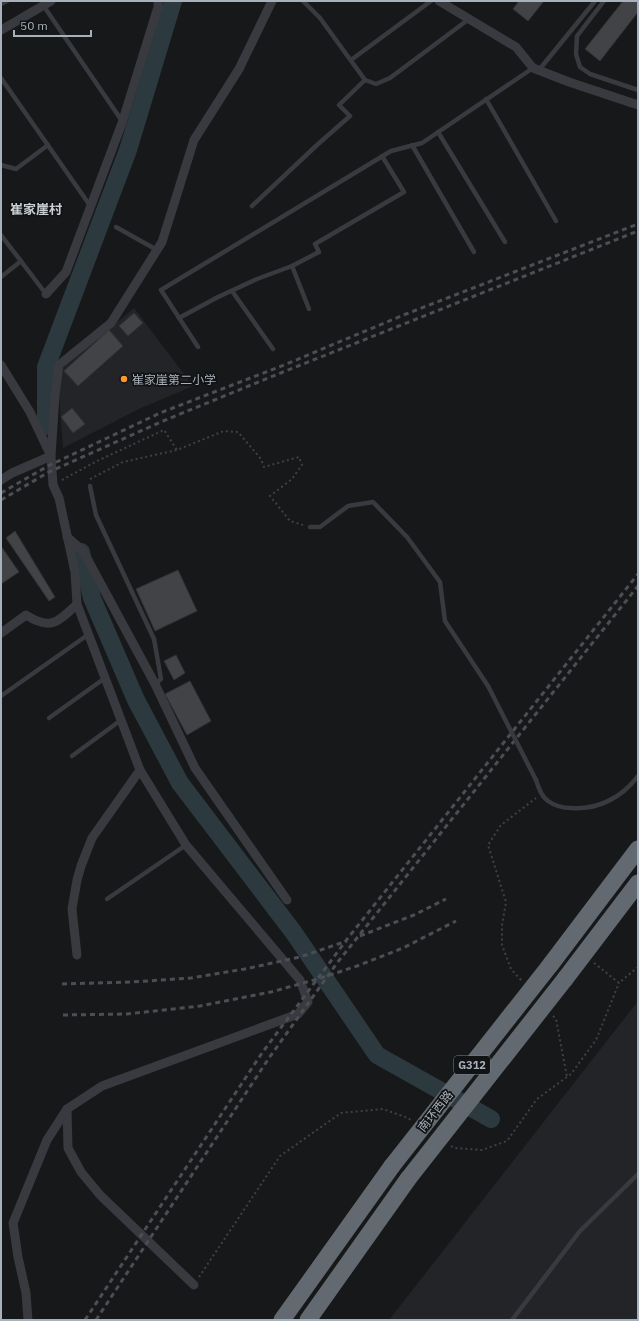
<svg xmlns="http://www.w3.org/2000/svg" width="639" height="1321" viewBox="0 0 639 1321" font-family="'IBM Plex Sans','Noto Sans SC',sans-serif">
<rect width="100%" height="100%" fill="#17181a"/>
<g fill="#232427">
<path d="M134,308L193,386L139,409L63,448L59,395L60,371Z"/>
<path d="M638,1001V1320H389Z"/>
</g>
<g fill="none" stroke-linecap="round" stroke-linejoin="round">
<g stroke="#2c393f" stroke-width="18">
<path d="M46,426V367L128,150L173,1"/>
<path d="M81,552L92,598L136,700L180,783L294,933L377,1055L491,1119"/>
</g>
</g>
<g fill="#414347" stroke="#313236">
<path d="M519,1H544L528,21L513,9Z"/>
<path d="M623,1H638V12L600,61L585,49Z"/>
<path d="M134,313L143,323L128,336L119,326Z"/>
<path d="M109,330L123,346L78,386L64,371Z"/>
<path d="M72,408L85,424L73,433L61,417Z"/>
<path d="M15,531L55,597L49,601L6,538Z"/>
<path d="M1,546L19,572L1,584Z"/>
<path d="M178,570L197,611L155,631L136,589Z"/>
<path d="M176,655L185,673L174,680L164,661Z"/>
<path d="M190,681L211,721L187,735L165,694Z"/>
</g>
<g fill="none" stroke-linecap="round" stroke-linejoin="round">
<g stroke="#3e4146" stroke-width="2" stroke-dasharray="2 3" stroke-linecap="butt">
<path d="M90,479L123,462L177,450L224,431L238,432L261,459L264,467L299,457L302,465L292,479L270,496L290,521L303,525"/>
<path d="M62,480L97,461L164,430L177,450"/>
<path d="M594,963L619,983L638,967"/>
<path d="M521,980L511,969L502,945V925L506,902L488,845L501,825L536,798"/>
<path d="M553,1016L556,1019L567,1077"/>
<path d="M451,1146L454,1148L482,1150L507,1141L537,1099L571,1074L596,1040L619,983"/>
<path d="M199,1277L280,1156L341,1113L383,1109L408,1118L412,1121"/>
</g>
<g stroke="#383a3f" stroke-width="4.5">
<path d="M303,1L320,18L365,80L376,84L390,78L469,19"/>
<path d="M604,1L577,36L576,54L580,67L590,74L638,90"/>
<path d="M1,4L7,1"/>
<path d="M43,5L122,121"/>
<path d="M351,60L431,1"/>
<path d="M539,70L595,1"/>
<path d="M1,78L91,207"/>
<path d="M486,99L556,221"/>
<path d="M438,132L505,242"/>
<path d="M412,145L474,252"/>
<path d="M1,165L16,169L48,145"/>
<path d="M252,206L317,145L350,116L339,105L365,80"/>
<path d="M116,227L157,250"/>
<path d="M1,235L46,294"/>
<path d="M292,266L309,309"/>
<path d="M1,277L21,261"/>
<path d="M232,291L273,349"/>
<path d="M179,318L218,297L257,279L292,266L319,252L315,244L404,192L382,156"/>
<path d="M198,347L161,290L391,151L422,143L533,68"/>
<path d="M90,486L96,515L154,639L161,679L155,684"/>
<path d="M310,527H320L348,506L373,502L407,537L440,582L445,621L488,686"/>
<path d="M1,696L89,634"/>
<path d="M49,718L105,678"/>
<path d="M72,756L121,720"/>
<path d="M536,780C539,788 541,796 548,801C555,806 563,808 571,808C599,810 622,797 638,776"/>
<path d="M107,899L186,845"/>
<path d="M512,1320L580,1231L638,1174"/>
</g>
<g stroke="#383a3f" stroke-width="9">
<path d="M439,1L516,47L533,68L569,82L638,105"/>
<path d="M1,30L51,1"/>
<path d="M46,294L66,272L122,123L158,7V1"/>
<path d="M1,365L30,412L51,456L53,485L59,498L75,572L77,604L140,770L186,845L300,980L308,1002L298,1014L102,1086L67,1109L47,1140L13,1223L18,1257L26,1293L28,1320"/>
<path d="M1,480L12,473L51,456L55,395L59,365L111,323L162,242L194,140L239,69L272,1"/>
<path d="M67,537L83,551L155,684L195,768L287,900"/>
<path d="M1,633L26,615C51,631 58,622 77,604"/>
<path d="M77,955L72,909L77,880L81,866L92,838L140,770"/>
<path d="M67,1109L68,1148L81,1172L100,1195L194,1285"/>
</g>
<g stroke="#636970" stroke-width="17">
<path d="M551,964L638,849"/>
<path d="M565,979L638,883"/>
<path d="M282,1320L392,1166"/>
<path d="M308,1320L408,1179"/>
</g>
<g stroke="#4b4e54" stroke-width="3" stroke-dasharray="5 4" stroke-linecap="butt">
<path d="M1,493L48,466L160,413L284,365L406,314L638,224"/>
<path d="M1,500L49,472L163,421L283,372L638,231"/>
<path d="M360,936L414,915L446,899"/>
<path d="M62,984L132,982L191,978L245,969L300,957L347,941"/>
<path d="M63,1015L127,1014L200,1006L271,992L321,978L357,966L403,948L456,921"/>
<path d="M85,1320L262,1053L348,938L638,574"/>
<path d="M96,1320L269,1058L337,963L638,586"/>
</g>
<path stroke="#383a3f" stroke-width="4.5" d="M488,686L536,780"/>
<g stroke="#636970" stroke-width="17">
<path d="M392,1166L551,964"/>
<path d="M408,1179L565,979"/>
</g>
</g>
<circle fill="#ff972a" stroke="#121315" stroke-width="1.5" cx="124" cy="379" r="4"/>
<g text-anchor="middle" dominant-baseline="central" stroke-width="3.5" stroke-linejoin="round" paint-order="stroke">
<rect fill="#121315" stroke="#7b8289" stroke-width="1" x="454" y="1056" width="36" height="18" rx="3"/>
<g font-size="11" font-weight="bold" fill="#a8b1bb">
<text x="472" y="1065">G312</text>
</g>
<g font-size="12" fill="#a8b1bb" stroke="#121315" text-anchor="start">
<text x="132" y="379">崔家崖第二小学</text>
</g>
<g font-size="12" fill="#a8b1bb" stroke="#121315">
<text transform="translate(435 1111) rotate(-52)">南环西路</text>
</g>
<g font-size="13" font-weight="bold" fill="#cacfd6" stroke="#121315">
<text x="36" y="209">崔家崖村</text>
</g>
</g>
<rect width="639" height="1321" fill="none" stroke="#a8b1bb" stroke-width="4"/>
<path d="M14 30v6h77v-6" fill="none" stroke="#a8b1bb" stroke-width="2"/>
<text x="20" y="30" font-size="12" fill="#a8b1bb" stroke="#121315" stroke-width="3" paint-order="stroke">50 m</text>
</svg>
